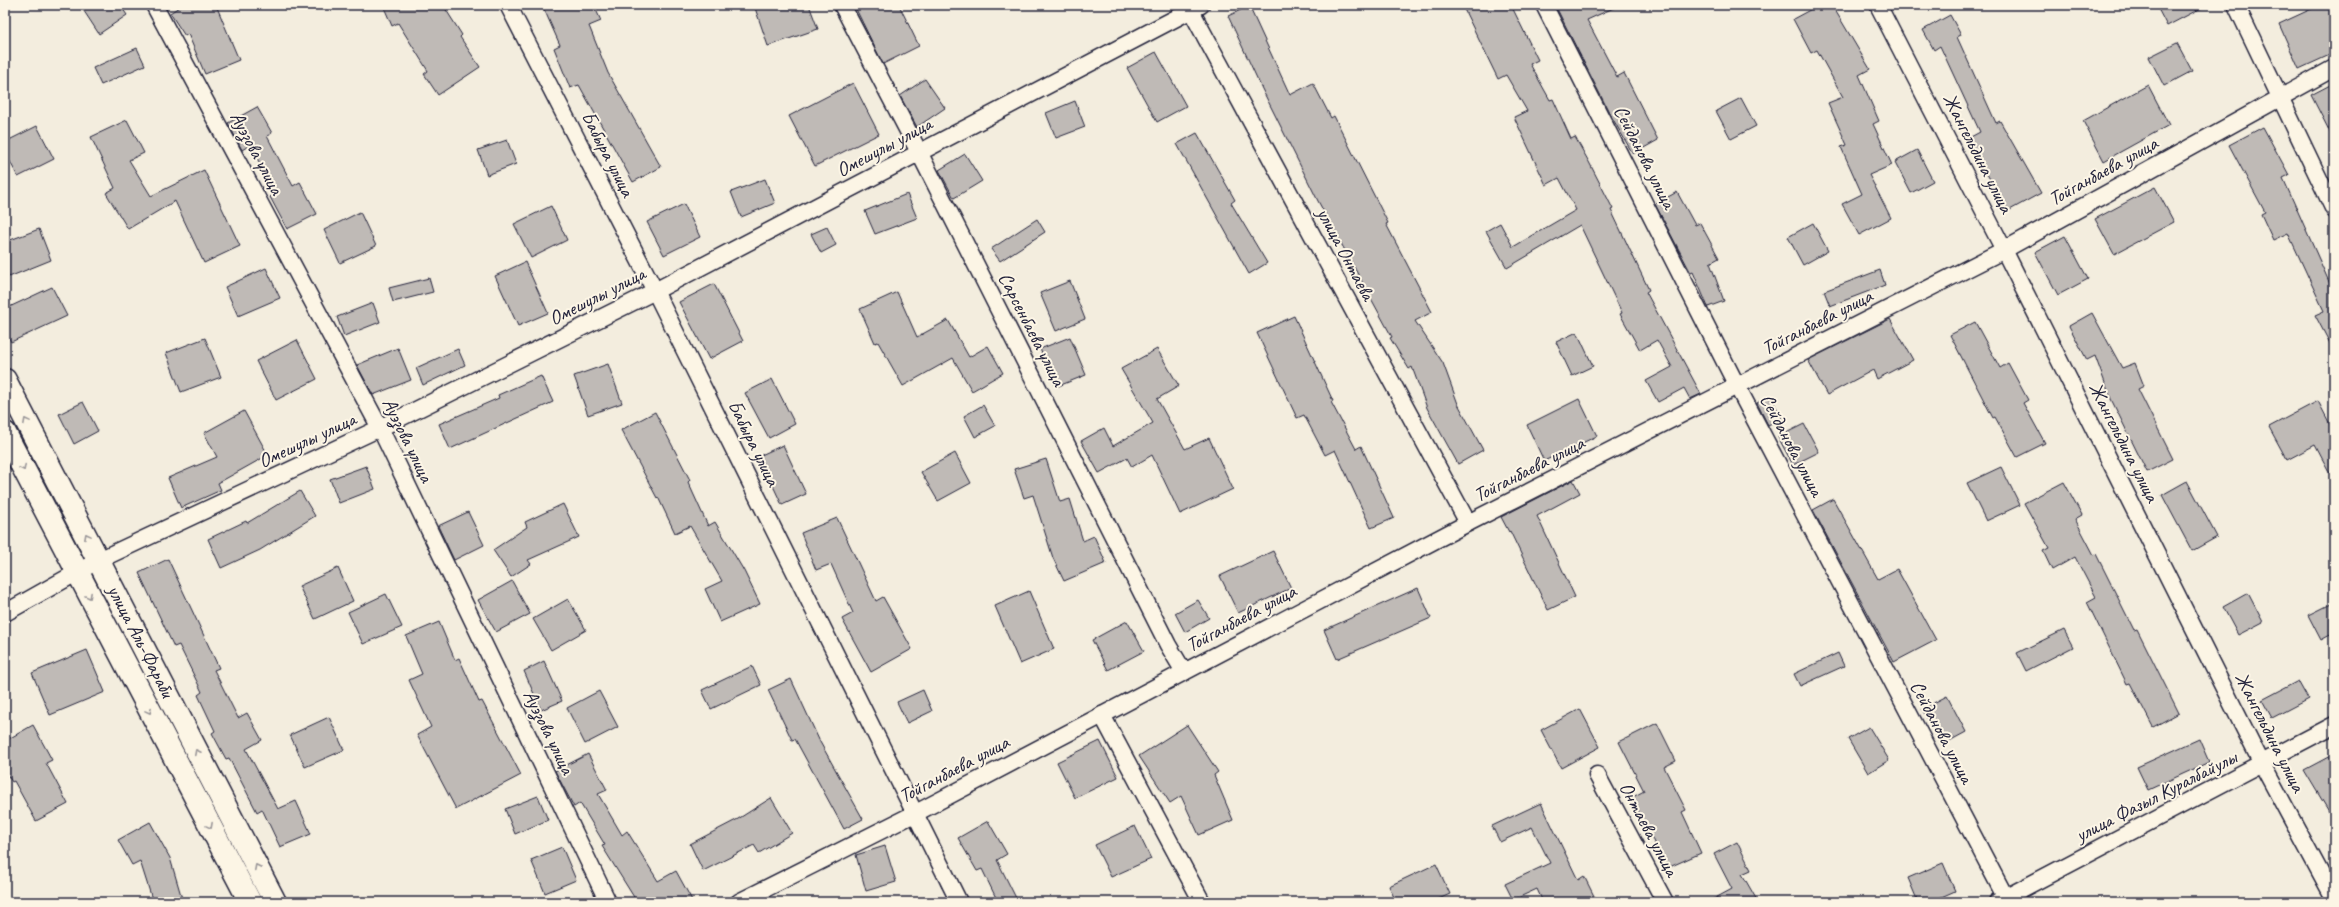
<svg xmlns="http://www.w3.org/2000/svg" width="2339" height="907" viewBox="0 0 2339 907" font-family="Caveat,sans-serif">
<rect width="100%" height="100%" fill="#f3edde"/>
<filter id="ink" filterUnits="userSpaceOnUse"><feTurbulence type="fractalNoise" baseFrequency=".025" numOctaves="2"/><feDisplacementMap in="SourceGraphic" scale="8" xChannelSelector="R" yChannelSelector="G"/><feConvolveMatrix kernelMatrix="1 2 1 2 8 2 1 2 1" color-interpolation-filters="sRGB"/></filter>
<g filter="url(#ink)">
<g fill="#bfbab6" stroke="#22223b">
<path d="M80,5H120L127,15L99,34Z"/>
<path d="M182,5H216L239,60L205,74L188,34L185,36L170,13Z"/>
<path d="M383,5H443L462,35L460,37L480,67L438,95L424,74L428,71L398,23L392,26Z"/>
<path d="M553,5H594L601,21L589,26L608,73L661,167L633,182L579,85L570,88L554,48L560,45L544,9Z"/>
<path d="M754,5H809L818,29L768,46Z"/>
<path d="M854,5H899L919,46L883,64Z"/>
<path d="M1462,5H1511L1538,60L1530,64L1550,100L1553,99L1571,139L1575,137L1589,162L1613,209L1611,210L1649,290L1646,292L1701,394L1690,399L1684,388L1658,402L1646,381L1672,367L1657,340L1640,350L1620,314L1622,313L1580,225L1507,268L1486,231L1500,223L1513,247L1576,210L1559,178L1546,185L1514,117L1527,111L1506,75L1498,79Z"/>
<path d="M1555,5H1620L1587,20L1617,77L1624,73L1658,140L1633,154L1610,114Z"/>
<path d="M1819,5H1832L1870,69L1859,75L1879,121L1873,124L1892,165L1869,175L1891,218L1859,235L1842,204L1862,194L1841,147L1847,145L1828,103L1843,97L1817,50L1811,53L1793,19Z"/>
<path d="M2156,5H2207L2167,26Z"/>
<path d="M2320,5H2334V53L2299,69L2279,24Z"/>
<path d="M1249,6L1290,95L1313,83L1331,118L1334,116L1388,223L1386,224L1432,312L1415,321L1443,363L1458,404L1483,450L1458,464L1427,408L1412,367L1409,369L1390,338L1392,337L1318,201L1262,89L1228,16Z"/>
<path d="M1950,15L1961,35L1957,37L1996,123L2000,121L2041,193L2008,211L1967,139L1980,132L1940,46L1934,50L1923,30Z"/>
<path d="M2177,43L2192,71L2164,86L2149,57Z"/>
<path d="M137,48L145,65L101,85L93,68Z"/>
<path d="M1156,52L1186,106L1157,122L1127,68Z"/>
<path d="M925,79L945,108L917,127L900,96Z"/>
<path d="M853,83L879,134L815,166L789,116Z"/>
<path d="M2334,83V140L2311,95Z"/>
<path d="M2148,85L2169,125L2104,161L2083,121Z"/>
<path d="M1741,98L1756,126L1731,139L1716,111Z"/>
<path d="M1075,101L1085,127L1056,138L1046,113Z"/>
<path d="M257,107L272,133L267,136L293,186L300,182L317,214L287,229L270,197L276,194L250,145L242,150L228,123Z"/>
<path d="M127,120L144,153L129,160L151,196L204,170L240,246L204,263L175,201L128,229L106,193L115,188L91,137Z"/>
<path d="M37,126L54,159L18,177L5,152V142Z"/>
<path d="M2263,127L2289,175L2283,178L2334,293V351L2315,315L2324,311L2288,233L2273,240L2261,214L2265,212L2229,145Z"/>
<path d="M1197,133L1235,200L1231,203L1267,263L1249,274L1177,144Z"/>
<path d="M507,140L516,164L487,175L478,150Z"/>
<path d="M1917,150L1933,181L1911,193L1895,162Z"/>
<path d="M965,154L982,181L954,198L939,170Z"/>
<path d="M765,179L775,203L741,217L731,192Z"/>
<path d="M2155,187L2174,222L2114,254L2095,219Z"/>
<path d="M1677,192L1695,225L1700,223L1719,258L1710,263L1724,301L1708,307L1693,272L1691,273L1655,204Z"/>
<path d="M907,194L917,218L875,234L865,211Z"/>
<path d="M684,204L700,237L664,255L647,222Z"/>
<path d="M551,206L567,240L531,258L514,224Z"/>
<path d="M360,212L376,246L340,263L324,230Z"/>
<path d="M1037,219L1045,232L1000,261L991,249Z"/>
<path d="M1813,223L1828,251L1803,265L1788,237Z"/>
<path d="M827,227L836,245L821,253L811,234Z"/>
<path d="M39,229L51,260L9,277L5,267V242Z"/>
<path d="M2065,236L2088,279L2058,295L2035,252Z"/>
<path d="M525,262L548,313L518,326L495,276Z"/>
<path d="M266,268L280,298L238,316L225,287Z"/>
<path d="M1880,270L1885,285L1830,306L1824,291Z"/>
<path d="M429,278L433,292L393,302L389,288Z"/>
<path d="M1070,281L1085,319L1056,331L1040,293Z"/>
<path d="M714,284L743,341L709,359L679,302Z"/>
<path d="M52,287L67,316L11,342L5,330V309Z"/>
<path d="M897,292L917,337L948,320L969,357L988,346L1003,373L972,391L953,358L903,386L878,342L875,343L860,309Z"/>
<path d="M373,303L380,322L344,336L337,317Z"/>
<path d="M2092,313L2122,368L2135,363L2144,386L2138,389L2173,459L2147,472L2111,399L2095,356L2087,360L2069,326Z"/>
<path d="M1294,316L1333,401L1331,402L1356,449L1361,446L1394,518L1371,528L1335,450L1325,455L1304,415L1297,418L1257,333Z"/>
<path d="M1890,319L1913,360L1877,379L1873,370L1827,395L1808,360Z"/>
<path d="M1975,322L2000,368L2008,363L2028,400L2023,403L2045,443L2017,457L1995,417L1993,418L1950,335Z"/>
<path d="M1577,332L1593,366L1572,376L1556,342Z"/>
<path d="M1070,337L1086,375L1056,387L1040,349Z"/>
<path d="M205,338L221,377L181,392L166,353Z"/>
<path d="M297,340L317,379L276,400L256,361Z"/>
<path d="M398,348L411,380L373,395L357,365Z"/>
<path d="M458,349L465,365L423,385L416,368Z"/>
<path d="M1157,349L1179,386L1157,399L1185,449L1209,438L1233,489L1180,514L1152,455L1132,467L1127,458L1099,473L1081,441L1104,428L1113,446L1153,423L1121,369Z"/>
<path d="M608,364L622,403L588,415L574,376Z"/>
<path d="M541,376L553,402L450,449L439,424L499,398L498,395Z"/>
<path d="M772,379L795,424L769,438L745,393Z"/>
<path d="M1770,396L1782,418L1768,425L1757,403Z"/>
<path d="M1579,399L1597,436L1544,461L1527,425Z"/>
<path d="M2318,401L2334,432V481L2315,445L2287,460L2269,427Z"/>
<path d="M83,402L98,431L74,444L59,414Z"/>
<path d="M983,405L995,426L975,437L964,416Z"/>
<path d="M244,411L268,455L218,483L221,490L181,508L168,478L217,457L204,433Z"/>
<path d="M655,412L690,480L688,482L708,526L715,522L744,571L760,604L720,622L705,589L722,581L690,526L675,533L658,497L657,498L621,430Z"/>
<path d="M1804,424L1819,452L1793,465L1778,437Z"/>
<path d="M783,445L806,494L782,505L759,456Z"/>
<path d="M955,453L971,483L938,501L921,472Z"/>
<path d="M1046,459L1060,502L1070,499L1083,541L1094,536L1106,563L1064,581L1053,558L1033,495L1024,498L1014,469Z"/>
<path d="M366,466L375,489L339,503L330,479Z"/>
<path d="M2001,467L2020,505L1986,521L1967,483Z"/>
<path d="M1573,480L1580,493L1537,516L1575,597L1548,610L1510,531L1509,532L1501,517Z"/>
<path d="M2187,481L2217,537L2192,551L2162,495Z"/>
<path d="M2064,482L2082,515L2075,519L2094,555L2096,554L2134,630L2137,629L2179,713L2153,727L2130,683L2127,684L2087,602L2096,597L2075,557L2052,570L2043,551L2049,548L2024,503Z"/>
<path d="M300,491L315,516L260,550L221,568L208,539L246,521L247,523Z"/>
<path d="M1833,499L1878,579L1897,569L1936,640L1894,662L1813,510Z"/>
<path d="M563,504L579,537L528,560L531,564L511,577L493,550L527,527L525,522Z"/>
<path d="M468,512L484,545L454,560L438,526Z"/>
<path d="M837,518L876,601L883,597L912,649L871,672L842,619L853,613L831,564L816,570L801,533Z"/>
<path d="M1273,551L1291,588L1238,613L1220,576Z"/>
<path d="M168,559L219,668L214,670L238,718L247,713L262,740L246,749L278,809L296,801L311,834L280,847L262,809L257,812L229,758L226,759L212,733L215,731L198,695L202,692L179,645L174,647L139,573Z"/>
<path d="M338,568L353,601L315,619L299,586Z"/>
<path d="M512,581L530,614L496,632L478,600Z"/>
<path d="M1418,588L1431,618L1337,659L1324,630Z"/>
<path d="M1029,591L1054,649L1020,664L995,606Z"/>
<path d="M2248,593L2263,622L2238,635L2223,607Z"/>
<path d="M386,594L402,627L363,644L348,612Z"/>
<path d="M568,599L586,630L551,650L533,619Z"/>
<path d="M1198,600L1209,618L1185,632L1175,613Z"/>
<path d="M2334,602V633L2321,640L2308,615Z"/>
<path d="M1127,621L1144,651L1108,670L1092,640Z"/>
<path d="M439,622L455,660L459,658L479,702L482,701L521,775L456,809L417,735L431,727L409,680L422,674L406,636Z"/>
<path d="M2064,630L2073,647L2026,671L2017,653Z"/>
<path d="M87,650L105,692L50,715L32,673Z"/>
<path d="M1838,653L1844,666L1800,686L1794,674Z"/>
<path d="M544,661L562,701L541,710L524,671Z"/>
<path d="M752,666L761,685L711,709L702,690Z"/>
<path d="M791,679L820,742L863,819L844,829L795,739L792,740L768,690Z"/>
<path d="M2298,681L2308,699L2272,718L2262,700Z"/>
<path d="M923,690L932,711L907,723L897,702Z"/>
<path d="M599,691L618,727L585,744L567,708Z"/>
<path d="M1947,696L1966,732L1942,745L1922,709Z"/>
<path d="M1580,709L1600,747L1561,768L1541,730Z"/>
<path d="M329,717L344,750L305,767L290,735Z"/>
<path d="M1657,723L1676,761L1664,767L1686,810L1682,812L1701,853L1665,869L1651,836L1631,798L1644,791L1619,742Z"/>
<path d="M33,725L52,760L46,763L68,804L36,821L14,781L12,782L5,771V741Z"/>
<path d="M1187,725L1218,772L1214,775L1233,820L1199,835L1181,796L1170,803L1139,756Z"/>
<path d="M1869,727L1889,760L1868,773L1848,739Z"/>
<path d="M2199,739L2209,762L2148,790L2137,767Z"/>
<path d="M1100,741L1118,777L1075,798L1057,762Z"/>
<path d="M588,754L607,790L598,794L622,835L627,831L658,881L676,871L693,902H637L602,846L605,845L580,803L574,807L555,771Z"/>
<path d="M2334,754V820L2304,770Z"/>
<path d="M538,796L548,820L515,834L505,809Z"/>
<path d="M771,798L792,833L759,853L754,845L703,871L690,844L738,819Z"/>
<path d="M1541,803L1578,880L1584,876L1597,902H1543L1537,889L1513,900L1505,884L1550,863L1532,827L1500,842L1492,826Z"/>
<path d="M988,821L1007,854L997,860L1018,902H998L982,869L977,871L958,838Z"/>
<path d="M150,822L170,858L183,902H153L140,861L132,865L118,840Z"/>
<path d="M1135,826L1151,859L1111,877L1095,845Z"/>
<path d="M1737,842L1751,870L1742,874L1758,902H1708L1732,889L1714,854Z"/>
<path d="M885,846L896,882L866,891L856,855Z"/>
<path d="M562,847L576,880L545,893L531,860Z"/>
<path d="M1943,863L1955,891L1930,902H1918L1908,878Z"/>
<path d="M1436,864L1450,894L1432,902H1396L1389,886Z"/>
</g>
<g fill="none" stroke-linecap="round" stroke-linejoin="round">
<defs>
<g id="minor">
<path d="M154,5L380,428L608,902"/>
<path d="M508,5L655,291L959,902"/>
<path d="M842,5L919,152L1168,645L1184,672"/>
<path d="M1188,5L1468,523"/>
<path d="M1544,5L1737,386L2008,902"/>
<path d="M1878,5L2004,250L2262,764L2334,898"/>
<path d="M2236,5L2334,210"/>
<path d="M5,613L99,560L380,428L655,291L1201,5"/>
<path d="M1102,715L1202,902"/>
<path d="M1597,775L1665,902"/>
<path d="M739,902L914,814L1468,523L2004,250L2334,68"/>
<path d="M1997,902L2334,725"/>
</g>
<g id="primary">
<path d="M5,380L275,902"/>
<path d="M5,433L250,902"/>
</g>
</defs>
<use href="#minor" stroke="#22223b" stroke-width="19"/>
<use href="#primary" stroke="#22223b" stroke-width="25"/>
<use href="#minor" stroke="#fcf5e5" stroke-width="16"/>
<use href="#primary" stroke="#fcf5e5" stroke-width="22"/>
</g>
<defs><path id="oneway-chevron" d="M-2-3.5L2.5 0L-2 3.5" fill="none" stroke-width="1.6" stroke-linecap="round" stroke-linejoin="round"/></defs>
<g stroke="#9a9698">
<use href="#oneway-chevron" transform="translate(26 421) rotate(-118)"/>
<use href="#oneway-chevron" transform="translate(23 468) rotate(63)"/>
<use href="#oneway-chevron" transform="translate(87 536) rotate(-118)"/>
<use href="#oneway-chevron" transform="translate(89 596) rotate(62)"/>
<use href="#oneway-chevron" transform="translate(149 711) rotate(62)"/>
<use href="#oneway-chevron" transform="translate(197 752) rotate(-117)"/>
<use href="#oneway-chevron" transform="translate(210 826) rotate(62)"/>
<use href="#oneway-chevron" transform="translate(257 867) rotate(-117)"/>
</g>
</g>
<g text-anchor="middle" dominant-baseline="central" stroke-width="4" stroke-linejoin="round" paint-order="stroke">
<g font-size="20" fill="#22223b" stroke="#fcf5e5">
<text transform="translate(884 147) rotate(-28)">Омешулы улица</text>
<text transform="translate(257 153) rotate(62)">Ауэзова улица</text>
<text transform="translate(1978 153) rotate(63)">Жангельдина улица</text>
<text transform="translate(608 154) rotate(63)">Бабыра улица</text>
<text transform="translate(1645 157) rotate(63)">Сейданова улица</text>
<text transform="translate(2103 171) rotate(-29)">Тойганбаева улица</text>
<text transform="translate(1346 254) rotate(62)">улица Онтаева</text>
<text transform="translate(597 296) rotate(-27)">Омешулы улица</text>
<text transform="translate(1817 322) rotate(-27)">Тойганбаева улица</text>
<text transform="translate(1032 329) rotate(63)">Сарсенбаева улица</text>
<text transform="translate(307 440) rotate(-25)">Омешулы улица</text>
<text transform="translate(408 440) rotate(64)">Ауэзова улица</text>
<text transform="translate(2124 442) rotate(63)">Жангельдина улица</text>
<text transform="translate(754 443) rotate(64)">Бабыра улица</text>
<text transform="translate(1792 445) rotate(62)">Сейданова улица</text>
<text transform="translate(1529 469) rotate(-27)">Тойганбаева улица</text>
<text transform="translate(1241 618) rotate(-28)">Тойганбаева улица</text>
<text transform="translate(141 641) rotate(63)">улица Аль-Фараби</text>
<text transform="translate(549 732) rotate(64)">Ауэзова улица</text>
<text transform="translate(1942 732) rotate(62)">Сейданова улица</text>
<text transform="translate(2270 732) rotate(63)">Жангельдина улица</text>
<text transform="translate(954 769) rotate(-28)">Тойганбаева улица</text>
<text transform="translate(2156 796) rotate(-27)">улица Фазыл Куралбайулы</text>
<text transform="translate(1649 829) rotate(62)">Онтаева улица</text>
</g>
</g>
<rect width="2339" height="907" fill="none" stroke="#fcf5e5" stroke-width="20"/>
<rect x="10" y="10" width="2319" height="887" fill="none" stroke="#22223b" stroke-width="1.5" filter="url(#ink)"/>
</svg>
